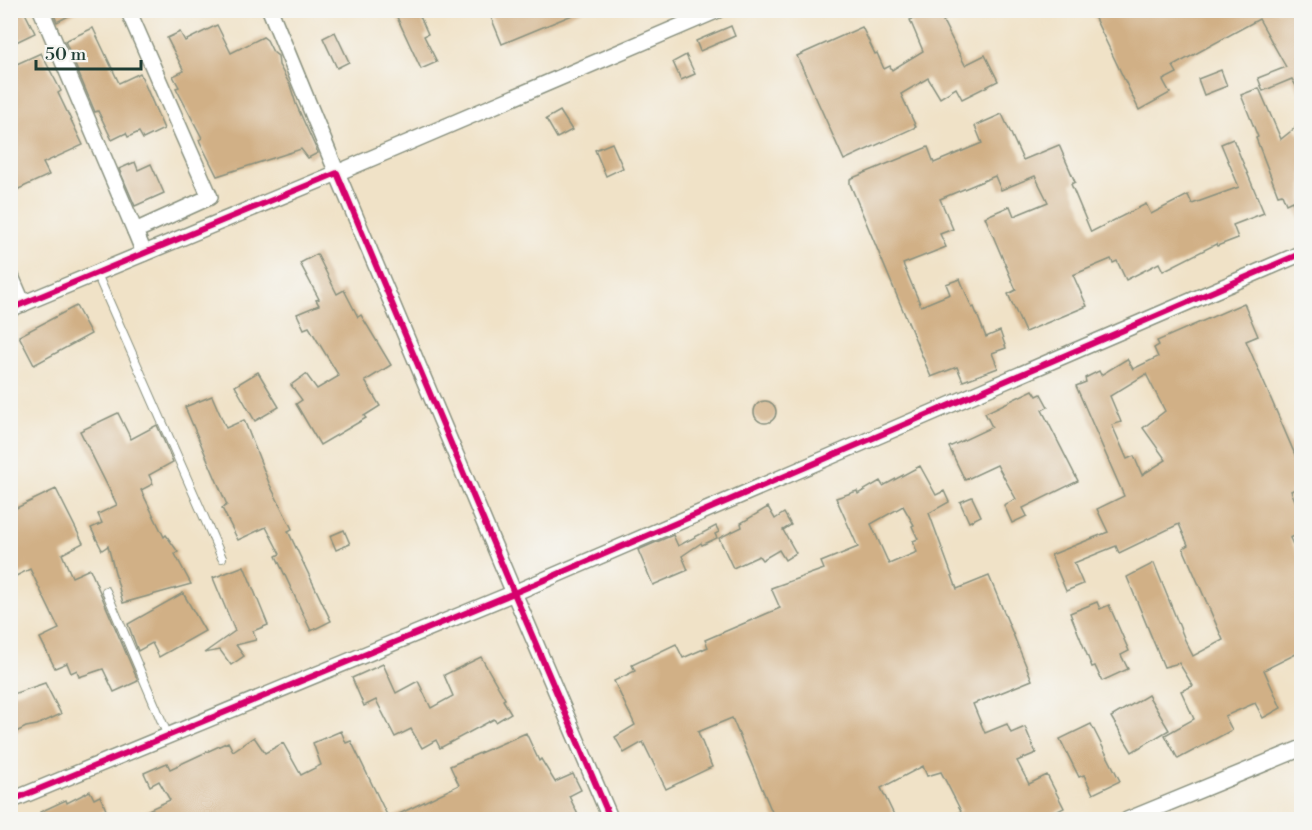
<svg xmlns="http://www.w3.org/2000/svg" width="1312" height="830" viewBox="0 0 1312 830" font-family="'Libre Bodoni',serif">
<rect width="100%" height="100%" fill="#f6f6f2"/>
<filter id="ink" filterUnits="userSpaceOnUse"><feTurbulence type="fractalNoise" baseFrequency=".0167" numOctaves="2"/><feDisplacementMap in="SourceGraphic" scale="12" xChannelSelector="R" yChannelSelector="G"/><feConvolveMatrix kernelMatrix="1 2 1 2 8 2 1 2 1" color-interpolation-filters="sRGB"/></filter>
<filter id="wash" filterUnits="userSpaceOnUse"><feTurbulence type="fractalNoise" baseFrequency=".008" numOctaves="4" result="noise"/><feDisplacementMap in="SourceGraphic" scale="24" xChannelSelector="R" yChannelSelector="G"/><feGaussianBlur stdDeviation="1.35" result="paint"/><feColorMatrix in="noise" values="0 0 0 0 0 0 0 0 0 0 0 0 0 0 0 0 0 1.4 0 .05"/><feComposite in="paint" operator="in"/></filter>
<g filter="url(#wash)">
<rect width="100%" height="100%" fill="#f0e2c7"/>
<g id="blocks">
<g fill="#d1b086" fill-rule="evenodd">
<path d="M52,10H80L57,22Z"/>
<path d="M411,10H417L428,34L424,36L437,62L421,69L397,17Z"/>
<path d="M488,10H582V11L502,44Z"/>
<path d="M917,10H963L943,21L965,65L985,55L998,81L962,99L956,88L940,98L928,78L901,94L916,127L844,160L797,56L862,27L875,54L877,53L884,69L890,66L892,70L923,51L910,20L920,16Z"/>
<path d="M1091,10H1302V96L1292,79L1263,91L1258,78L1286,67L1259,19L1173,66L1177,73L1163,80L1170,93L1139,110Z"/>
<path d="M24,11L35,33L10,45V17Z"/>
<path d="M217,25L231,53L263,37L267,40L273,52L278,56L279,65L290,85L296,104L318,153L308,158L301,149L217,176L199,140L202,138L176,88L179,87L173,76L184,71L167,38L180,32L185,41Z"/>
<path d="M731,26L735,36L700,51L696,41Z"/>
<path d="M93,28L119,83L140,73L164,129L143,139L139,132L128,137L126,133L112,140L98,111L95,112L65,41Z"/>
<path d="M335,32L349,62L337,68L323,38Z"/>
<path d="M41,53L61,91L58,93L83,145L43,163L49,175L10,193V67Z"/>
<path d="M686,55L695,74L681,80L673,62Z"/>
<path d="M1221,70L1227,86L1204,95L1198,79Z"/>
<path d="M1259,88L1281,139L1295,128L1302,136V224L1292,201L1286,204L1282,194L1278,195L1256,138L1258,137L1241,95Z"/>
<path d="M560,111L572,130L557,138L546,119Z"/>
<path d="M1002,114L1023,160L1059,145L1075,182L1071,184L1091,232L1146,204L1151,214L1188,195L1192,204L1239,187L1221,144L1233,139L1264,213L1233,225L1238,238L1217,246L1216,244L1163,271L1159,263L1126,280L1117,261L1113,263L1111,259L1073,275L1087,306L1025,332L1008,294L1016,290L985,217L1010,206L1014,216L1048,202L1035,176L1001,190L995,176L940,199L953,229L940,234L946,247L903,264L921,306L950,294L946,284L960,279L972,308L974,307L986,337L1000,331L1006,348L992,353L998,368L963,381L957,367L931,377L850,184V179L928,147L934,163L982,143L975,126Z"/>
<path d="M612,143L623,168L606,176L595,150Z"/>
<path d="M135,162L138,170L151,164L164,193L135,206L119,169Z"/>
<path d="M317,254L337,294L344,290L358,317L361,315L391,365L365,381L380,406L364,416L366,418L320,445L296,404L302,400L291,385L306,374L317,389L339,376L309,327L304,329L297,314L319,305L316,300L319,299L300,263Z"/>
<path d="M1244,303L1258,336L1246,341L1302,471V486L1291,491L1302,517V533L1290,538L1302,564V651L1264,670L1281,708L1263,718L1255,703L1225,716L1232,730L1178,759L1165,735L1194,719L1181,691L1193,686L1179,663L1164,667L1127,577L1154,563L1185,640L1193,656L1223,640L1183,548L1188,545L1179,524L1119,553L1116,546L1074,563L1083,584L1066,591L1051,555L1108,532L1097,509L1124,496L1076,386L1086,382L1085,378L1099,371L1101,375L1127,359L1133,369L1158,357L1154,348L1159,345L1157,341ZM1146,374L1165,411L1143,428L1166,460L1142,475L1134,456L1127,459L1112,425L1121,422L1110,396Z"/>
<path d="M76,306L91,334L34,365L19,336Z"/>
<path d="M258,372L279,407L255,421L235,386Z"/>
<path d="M1033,390L1037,396L1041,394L1048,407L1042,410L1078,481L1023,508L1027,516L1012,523L1004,505L1016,499L997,465L965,480L949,447L992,427L985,413Z"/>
<path d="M212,396L226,428L244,420L269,483L292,529L288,531L331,621L311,631L276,556L280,554L266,527L238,540L222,508L227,505L185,407Z"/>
<circle cx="765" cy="412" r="11"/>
<path d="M118,413L131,439L157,425L173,462L149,475L153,484L141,490L164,537L166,535L178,552L175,554L191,584L123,603L108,546L102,550L91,528L102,523L98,514L117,505L80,431Z"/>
<path d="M920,466L936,495L944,491L949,502L929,513L957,589L989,576L1032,680L973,704L985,733L1007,724L1011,733L1025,727L1036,753L1017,761L1029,784L1047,775L1064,808L1042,819H947L961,811L941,772L927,776L923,766L881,788L896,819H775L732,718L698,732L712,767L666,789L643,742L624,753L615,737L635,725L614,681L635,671L632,665L676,644L683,658L708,647L705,640L780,608L771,588L824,569L821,562L858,547L836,498L857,491L858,494L880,481L883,486ZM903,506L914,525L912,526L918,539L913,541L917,552L889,564L871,524Z"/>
<path d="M56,489L83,543L62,554L72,577L90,569L138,681L114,692L103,669L79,677L77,670L71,673L67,663L55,668L40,638L59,629L30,569L10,579V511Z"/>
<path d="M972,497L981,516L969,522L960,502Z"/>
<path d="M768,507L775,519L784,513L791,525L783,530L796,553L785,560L779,550L762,560L759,556L733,568L719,538L742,527L741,523Z"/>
<path d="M716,526L719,532L715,534L717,538L702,545L701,543L682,556L688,570L653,585L638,550L673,535L678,546Z"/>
<path d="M344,530L350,544L336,550L330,536Z"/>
<path d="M244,566L268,625L253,631L256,640L236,645L244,656L231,665L220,650L204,653L235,631L213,578Z"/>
<path d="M183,593L205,631L159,657L152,643L138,651L128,624Z"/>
<path d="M1097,602L1100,609L1109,605L1129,651L1121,655L1128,669L1102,681L1095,666L1092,667L1070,613Z"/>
<path d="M481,657L505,699L503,700L511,713L496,722L494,719L440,748L436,740L422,748L411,729L395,737L376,700L364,706L352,678L383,664L396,693L418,681L431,708L453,696L444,675Z"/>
<path d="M45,683L61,714L37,725L26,727L10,735V695Z"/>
<path d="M1148,695L1169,730L1132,752L1111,717Z"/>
<path d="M1091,724L1120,781L1093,794L1084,775L1079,777L1060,739Z"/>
<path d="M341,731L346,743L351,741L389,819L459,785L450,766L526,733L539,761L541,759L555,782L573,774L581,790L569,796L580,819H129L170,800L159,781L150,786L144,773L167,763L170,769L228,742L233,751L254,737L265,753L283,743L301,775L321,765L313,743Z"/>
<path d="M90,791L94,799L100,796L106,810L89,819H44L40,812L66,800L67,803Z"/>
</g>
</g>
</g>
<g filter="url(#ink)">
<use href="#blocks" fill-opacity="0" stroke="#88907e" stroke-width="1.5"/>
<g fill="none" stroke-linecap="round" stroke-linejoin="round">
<defs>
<g id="service">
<path d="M97,274L222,558"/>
<path d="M106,591L168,736"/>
</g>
<g id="minor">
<path d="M41,10L135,231"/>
<path d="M128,10L210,197L135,231L144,253"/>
<path d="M270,10L337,173L718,10"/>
<path d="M10,274L23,304"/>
<path d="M10,309L337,173L514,593L10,801"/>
<path d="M611,820L514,593L1302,253"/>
<path d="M1127,820L1302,748"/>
</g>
</defs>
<use href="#service" stroke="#88907e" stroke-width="10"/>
<use href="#minor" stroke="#88907e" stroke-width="18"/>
<use href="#service" stroke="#fff" stroke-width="8"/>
<use href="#minor" stroke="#fff" stroke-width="15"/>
<defs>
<g id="cycleway">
<path d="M10,309L337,173L514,593L10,801"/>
<path d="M611,820L514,593L1302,253"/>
</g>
</defs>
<use href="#cycleway" stroke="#f6f6f2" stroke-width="10"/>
<use href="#cycleway" stroke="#d6006c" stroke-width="6"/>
</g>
</g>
<rect width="1312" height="830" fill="none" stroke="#f6f6f2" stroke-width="36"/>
<path d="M36 60v9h105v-9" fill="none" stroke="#1f3d34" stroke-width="3"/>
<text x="45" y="60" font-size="18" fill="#1f3d34" stroke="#f6f6f2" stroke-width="4.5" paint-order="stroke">50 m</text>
</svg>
